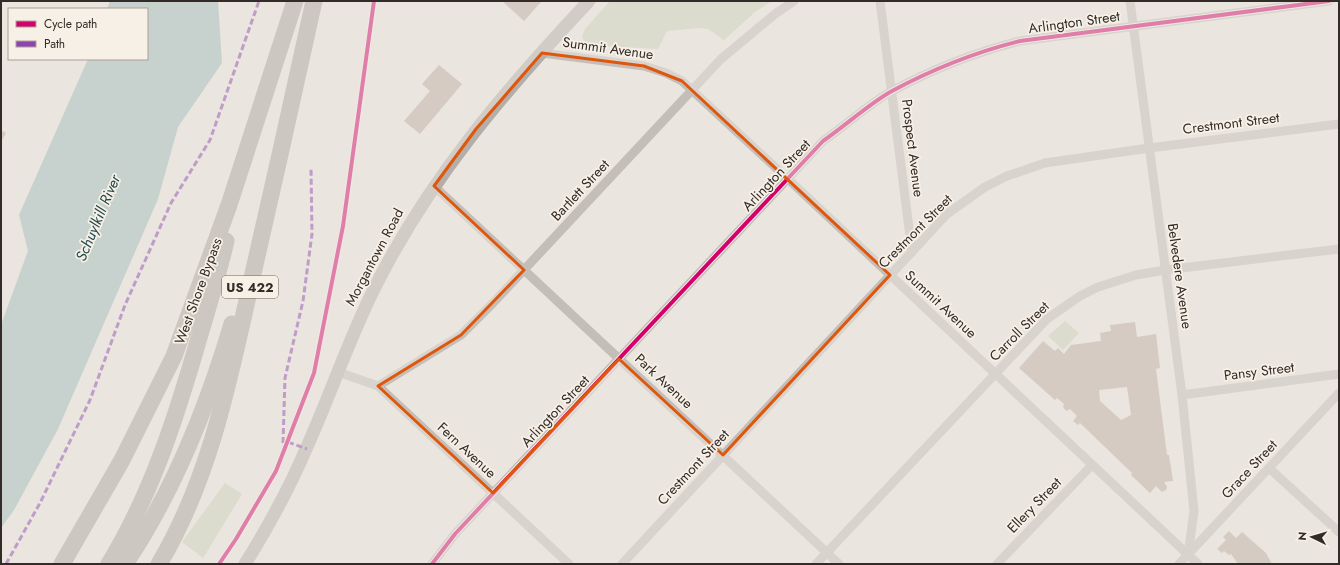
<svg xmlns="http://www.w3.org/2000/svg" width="1340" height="565" viewBox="0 0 1340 565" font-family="Jost,sans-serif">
<rect width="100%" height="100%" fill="#eae5df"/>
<g fill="#caceba">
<path d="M610,1H772L755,12L724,40L708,29L699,28L667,31L658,49L591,45L585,42L582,37L585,29Z"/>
<path d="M1065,321L1079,333L1063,350L1048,336Z"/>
<path d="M225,483L242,494L203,558L182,542Z"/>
</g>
<path fill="#9db8b9" d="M110,1H218L222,63L178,127L158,199L58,429L14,510L1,528V325L28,251L19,215L88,59H147V9H107Z"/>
<g fill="#bcaba2" fill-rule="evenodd">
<path d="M502,1H542L524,21Z"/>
<path d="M439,65L462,84L420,134L404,121L430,91L422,84Z"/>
<path d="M1,130L6,133L1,142Z"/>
<path d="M1135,322L1137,337L1156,334L1160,368L1156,369L1167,455H1169L1173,481L1164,482L1167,487L1166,490L1162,492L1156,486L1150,493L1131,475L1132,473L1080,423L1078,425L1073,421L1077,416L1070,409L1066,411L1063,407L1064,404L1057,398L1055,400L1019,368L1043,341L1055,351L1058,348L1064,354L1071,345L1101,341L1100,333L1111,331L1110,325ZM1127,387L1131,415L1121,420L1100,401L1099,390Z"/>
<path d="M1229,531L1236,538L1242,532L1266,553L1272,564H1238L1231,554L1229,555L1224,551L1222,553L1217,549L1226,540L1223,537Z"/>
</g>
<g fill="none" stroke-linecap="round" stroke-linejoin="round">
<g stroke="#c3beb8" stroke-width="9">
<path d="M880,1L912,252"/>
<path d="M1130,1L1182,395L1194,511L1188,555"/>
<path d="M542,53L644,66L666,73L682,81L788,179L1198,564"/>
<path d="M434,186L839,564"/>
<path d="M338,372L378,386L569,564"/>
<path d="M378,386L461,335L493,303L721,59L775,14L794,1"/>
<path d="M1182,395L1339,374"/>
<path d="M1269,468L1339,532"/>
<path d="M432,564L455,534L823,141C845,126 870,103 892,91C933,69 976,52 1020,41L1329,1"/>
<path d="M622,564L947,214L985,187L1007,176L1045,163L1149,148L1339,124"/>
<path d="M816,564L1047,319L1080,296L1098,287L1136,275L1165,270L1339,249"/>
<path d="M997,564L1092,465"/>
<path d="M1179,564L1339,393"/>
</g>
<path stroke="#b3aea9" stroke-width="13" d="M245,564C268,527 289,489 306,449C330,396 348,341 374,289C428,180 506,89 589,1"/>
<g stroke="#a9a49e" stroke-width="17">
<path d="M62,564L122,460L174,356L229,205L295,1"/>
<path d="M109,564C153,492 178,411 201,331C210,301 219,271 226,241"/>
<path d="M125,564C174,491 207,408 232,324"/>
<path d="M159,564C211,477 230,376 252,278C273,186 294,93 314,1"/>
</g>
<g stroke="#8e44ad" stroke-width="3" stroke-dasharray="6 3" stroke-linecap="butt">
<path d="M288,442L307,449"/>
<path d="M283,443L285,378L303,301L312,234L311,167"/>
<path d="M6,564L40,503L90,400L125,305L171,203L210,140L259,1"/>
</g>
<defs>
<g id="cycleway">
<path d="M219,564L236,539L276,471L314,373L343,226L374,1"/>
<path d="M432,564L455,534L823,141C845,126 870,103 892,91C933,69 976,52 1020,41L1329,1"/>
</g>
</defs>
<use href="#cycleway" stroke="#f7f0e6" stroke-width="6"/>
<use href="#cycleway" stroke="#d6006c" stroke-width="4"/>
</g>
<path d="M0 0H1340V565H0ZM542,53L644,66L682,81L890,275L723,455L619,359L493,493L378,386L461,335L524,270L434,186L476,129Z" fill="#eae5df" fill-opacity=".55" fill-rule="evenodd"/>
<path fill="none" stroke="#df570d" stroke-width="3" stroke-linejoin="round" d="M542,53L644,66L682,81L890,275L723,455L619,359L493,493L378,386L461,335L524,270L434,186L476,129Z"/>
<g text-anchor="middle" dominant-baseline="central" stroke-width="3.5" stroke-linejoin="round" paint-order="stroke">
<rect fill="#f7f0e6" stroke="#6e6660" stroke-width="1" x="222" y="276" width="56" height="22" rx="3"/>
<g font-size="13" font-weight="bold" fill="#332b27">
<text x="250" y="287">US 422</text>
</g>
<g font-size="14" fill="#332b27" stroke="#f7f0e6">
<text transform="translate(1074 22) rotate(-8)">Arlington Street</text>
<text transform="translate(608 48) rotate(8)">Summit Avenue</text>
<text transform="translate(1231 123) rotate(-7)">Crestmont Street</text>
<text transform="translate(913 148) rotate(83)">Prospect Avenue</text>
<text transform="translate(776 175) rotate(-47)">Arlington Street</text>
<text transform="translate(580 190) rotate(-47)">Bartlett Street</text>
<text transform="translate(915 231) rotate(-45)">Crestmont Street</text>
<text transform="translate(374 257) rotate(-62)">Morgantown Road</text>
<text transform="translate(1180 276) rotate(82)">Belvedere Avenue</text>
<text transform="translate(198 291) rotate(-70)">West Shore Bypass</text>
<text transform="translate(941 304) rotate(43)">Summit Avenue</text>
<text transform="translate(1019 331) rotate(-45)">Carroll Street</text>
<text transform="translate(1259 371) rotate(-7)">Pansy Street</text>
<text transform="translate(664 381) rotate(43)">Park Avenue</text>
<text transform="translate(555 411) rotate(-47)">Arlington Street</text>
<text transform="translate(467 450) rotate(43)">Fern Avenue</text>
<text transform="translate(693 467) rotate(-47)">Crestmont Street</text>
<text transform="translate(1249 469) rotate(-47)">Grace Street</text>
<text transform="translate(1034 505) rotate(-46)">Ellery Street</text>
</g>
<g font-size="15" font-style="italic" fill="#214a50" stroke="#f7f0e6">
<text transform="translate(98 218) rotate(-67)">Schuylkill River</text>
</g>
</g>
<rect width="1340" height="565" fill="none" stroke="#332b27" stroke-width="4"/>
<rect x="8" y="8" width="140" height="52" fill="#f7f0e6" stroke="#a9a19a"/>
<rect x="16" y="21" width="20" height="6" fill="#d6006c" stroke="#a9a19a"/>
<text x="44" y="28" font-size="12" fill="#332b27">Cycle path</text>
<rect x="16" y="41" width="20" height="6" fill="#8e44ad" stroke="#a9a19a"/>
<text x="44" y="48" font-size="12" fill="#332b27">Path</text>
<g transform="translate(1312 537) rotate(275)" stroke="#f7f0e6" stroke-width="3" paint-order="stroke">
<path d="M0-3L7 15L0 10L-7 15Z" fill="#332b27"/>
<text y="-6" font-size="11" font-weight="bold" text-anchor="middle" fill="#332b27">N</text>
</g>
</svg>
